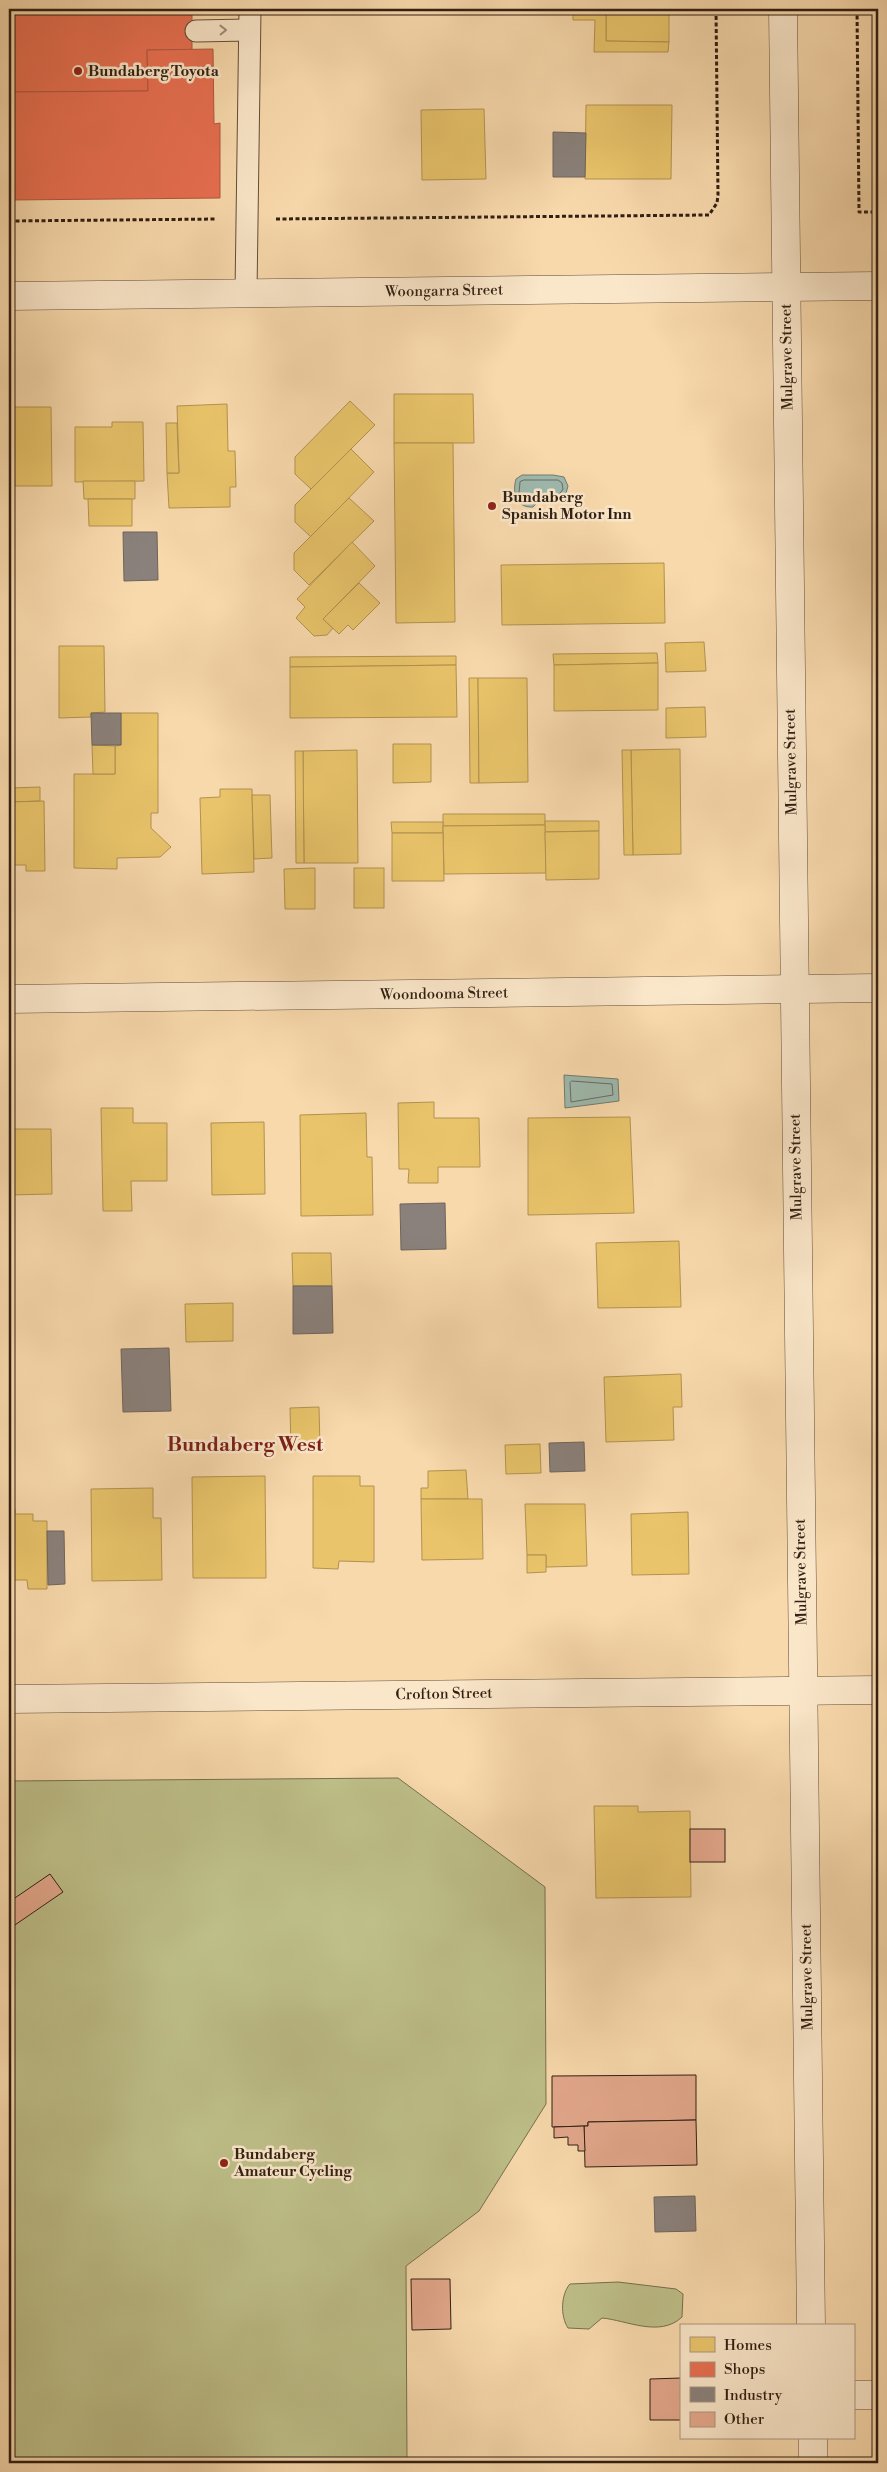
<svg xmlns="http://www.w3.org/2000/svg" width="887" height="2472" viewBox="0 0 887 2472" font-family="'Libre Bodoni',serif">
<rect width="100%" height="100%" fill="#f8d9ac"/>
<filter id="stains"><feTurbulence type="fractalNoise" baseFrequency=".004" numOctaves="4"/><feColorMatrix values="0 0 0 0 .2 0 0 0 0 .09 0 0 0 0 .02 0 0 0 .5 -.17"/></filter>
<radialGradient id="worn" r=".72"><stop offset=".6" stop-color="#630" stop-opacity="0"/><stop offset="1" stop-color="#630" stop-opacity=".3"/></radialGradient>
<g fill="#bebf89" stroke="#776f4e">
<path d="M398,1778L545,1887L546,2104L479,2211L406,2266L407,2463H9V1781Z"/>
<path d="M618,2282L676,2289L683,2294L682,2317C660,2338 626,2320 602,2318L589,2329L568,2328C560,2316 561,2294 570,2284Z"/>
</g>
<g fill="#9eb9ae" stroke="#727b70">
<path d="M522,475H553L564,477L568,486L565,497L557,501H539L533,507C516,508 512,493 516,479Z"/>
<path d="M564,1075L618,1079L619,1101L565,1108Z"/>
</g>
<g fill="#e9c46a" stroke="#b29250">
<path d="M573,9H653V12L669,13V42L606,41V9Z"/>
<path d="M573,9H606V41L669,42L668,52H594L595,20H573Z"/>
<path d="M586,105H672L671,179H585Z"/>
<path d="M484,109L486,179L422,180L421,110Z"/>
<path d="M394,394H473L474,443H394Z"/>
<path d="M350,401L375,425L311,489L295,474V457Z"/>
<path d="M227,404L228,451H235L236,487H230V507L169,508L167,473H179L177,406Z"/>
<path d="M9,407H51L52,486H15L14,466H9Z"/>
<path d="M112,422H143L144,481L75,482V427H112Z"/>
<path d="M166,423H177L179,473H167Z"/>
<path d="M394,443H453L455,622L396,623Z"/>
<path d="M351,449L374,472L311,537L295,522V505Z"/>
<rect x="9" y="466" width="5" height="16"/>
<path d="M83,481H135V499H84Z"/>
<path d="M349,498L374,521L309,585L294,570V553Z"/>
<path d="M88,499H132V526H89Z"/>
<path d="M352,542L375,566L323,619L333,628L327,635L314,636L296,618L305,607L297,599Z"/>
<path d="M664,563L665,623L502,625L501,565Z"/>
<path d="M359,583L380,603L353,630L348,625L339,634L323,619Z"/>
<path d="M704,642L706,671L666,672L665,643Z"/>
<path d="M59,646H104L105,712L91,713V717L59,718Z"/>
<path d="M657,653L658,663L554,665L553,654Z"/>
<path d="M456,656V665L290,667V657Z"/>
<path d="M658,663V710L554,711V665Z"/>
<path d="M456,665L457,717L290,718V667Z"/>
<path d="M469,678H478L479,783H470Z"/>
<path d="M478,678H527L528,782L479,783Z"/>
<path d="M705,707L706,737L666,738V708Z"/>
<path d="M121,713H158V813H151V828L171,847L160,857L117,858V869L74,868V774H115V746L121,745Z"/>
<path d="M393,744H431V782L393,783Z"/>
<path d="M92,745L115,746V774H93Z"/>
<path d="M680,749L681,854L633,855L631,750Z"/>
<path d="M357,750L358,863H304L303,751Z"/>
<path d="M622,750H631L633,855H624Z"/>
<path d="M295,751H303L304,863H296Z"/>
<path d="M40,787V801L9,802V788Z"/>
<path d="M220,789H252L254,872L202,874L200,798L220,797Z"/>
<path d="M252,795H270L272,858L254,859Z"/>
<path d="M44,801L45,871H26V865H9V802Z"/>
<path d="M443,814H545V825L443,826Z"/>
<path d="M545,821H599V831L545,832Z"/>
<path d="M391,822H443V833H392Z"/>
<path d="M545,825L546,873L444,874L443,826Z"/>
<path d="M599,831V879L546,880L545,832Z"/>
<path d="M392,833H443L444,881H392Z"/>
<path d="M315,868V909H285L284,869Z"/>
<rect x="354" y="868" width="30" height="40"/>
<path d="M434,1102V1118H479L480,1167H438V1183H408L409,1169H399L398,1103Z"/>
<path d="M101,1108H133V1123H167V1181H131L132,1211H103Z"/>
<path d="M366,1113L367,1157H372L373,1215L301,1216L300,1115Z"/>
<path d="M630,1117L634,1213L528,1215V1118Z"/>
<path d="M9,1119H13L14,1141H9Z"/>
<path d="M264,1122L265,1194L212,1195L211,1123Z"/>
<path d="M14,1129H51L52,1194L9,1195V1141H14Z"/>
<path d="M679,1241L681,1307L598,1308L596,1243Z"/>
<path d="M292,1253H331L332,1286H293Z"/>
<path d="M233,1303V1341L186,1342L185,1304Z"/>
<path d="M681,1374L682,1407H673L674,1440L606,1442L604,1377Z"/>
<path d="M319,1407L320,1449L291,1450L290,1408Z"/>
<path d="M540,1444L541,1473L506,1474L505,1445Z"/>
<path d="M466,1470L468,1499H421V1488H428V1471Z"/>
<path d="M265,1476L266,1578H193L192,1477Z"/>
<path d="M313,1476H360V1486H374V1562L339,1561L338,1569L313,1568Z"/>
<path d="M153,1488V1518H161L162,1580L92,1581L91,1489Z"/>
<path d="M421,1499H482L483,1559L422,1560Z"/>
<path d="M525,1504H585L587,1566L546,1567V1555H527Z"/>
<path d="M9,1509H15V1514H33V1521H47V1589H28L27,1580H9Z"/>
<path d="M688,1512L689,1574L632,1575L631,1514Z"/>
<path d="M527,1555H546V1572L527,1573Z"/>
<path d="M594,1806H638V1812L690,1811L691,1897L596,1898Z"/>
</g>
<g fill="#e76f51" stroke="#b0573e">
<path d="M9,9H219V14H192V50H147L148,91L9,92Z"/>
<path d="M213,49L214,124L220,123V198L9,200V92L148,91L147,50Z"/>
</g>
<g fill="#8a817c" stroke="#6f645c">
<path d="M553,132L586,133L585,177H553Z"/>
<path d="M123,532H157L158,580L124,581Z"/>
<path d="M91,713H121V745H92Z"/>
<path d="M445,1203L446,1249L401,1250L400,1204Z"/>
<path d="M293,1286H332L333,1333L293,1334Z"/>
<path d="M169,1348L171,1411L123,1412L121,1349Z"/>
<path d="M584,1442L585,1471L550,1472L549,1443Z"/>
<path d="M47,1531H64L65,1584L48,1585Z"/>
<path d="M695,2196L696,2231L655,2232L654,2197Z"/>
</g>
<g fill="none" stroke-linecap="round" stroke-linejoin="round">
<g stroke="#676c60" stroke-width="1">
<path d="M524,480H558L562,483L563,489L559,495L538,496L527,502L519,493L520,482Z"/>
<path d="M572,1081L612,1084L613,1095L571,1102L570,1083Z"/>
</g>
</g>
<g fill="#e3a78b" stroke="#301f13">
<rect x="690" y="1829" width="35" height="33"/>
<path d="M50,1874L63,1892L9,1929V1902Z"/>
<path d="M696,2075V2120L588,2122V2126L552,2127V2076Z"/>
<path d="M696,2120L697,2165L585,2167L584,2126H588V2122Z"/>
<path d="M584,2126L585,2151H578V2145H568V2137L554,2138V2127Z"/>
<path d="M411,2279H450L451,2329L412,2330Z"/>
<path d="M681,2378V2420H650V2379Z"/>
</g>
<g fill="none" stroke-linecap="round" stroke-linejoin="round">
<defs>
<g id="lane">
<path d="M196,31L249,30"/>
<path d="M246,293L250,9"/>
</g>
<g id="street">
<path d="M783,9L811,2326"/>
<path d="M9,296L878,286"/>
<path d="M9,999L878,988"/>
<path d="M9,1699L878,1690"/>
<path d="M853,2395H878"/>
<path d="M813,2438V2463"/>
</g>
</defs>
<use href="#lane" stroke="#624e39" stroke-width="23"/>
<use href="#street" stroke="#624e39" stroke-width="29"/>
<g stroke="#301f13" stroke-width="3" stroke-dasharray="4 2.5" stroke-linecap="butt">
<path d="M857,9L859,212H878"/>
<path d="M276,219L709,215L717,203L718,195L716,9"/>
<path d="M9,221L217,219"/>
</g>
<use href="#lane" stroke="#fae6c9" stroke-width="21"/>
<use href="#street" stroke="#fae6c9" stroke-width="28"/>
</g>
<defs><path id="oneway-chevron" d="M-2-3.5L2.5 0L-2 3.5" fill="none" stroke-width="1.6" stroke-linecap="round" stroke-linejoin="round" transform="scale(1.25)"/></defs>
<use stroke="#9f8c77" href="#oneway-chevron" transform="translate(223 30) rotate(-1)"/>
<g fill="#8f2418" stroke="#fae6c9" stroke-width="2">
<circle cx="78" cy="71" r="5"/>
<circle cx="492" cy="506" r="5"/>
<circle cx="224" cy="2163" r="5"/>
</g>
<g text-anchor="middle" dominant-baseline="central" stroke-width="5" stroke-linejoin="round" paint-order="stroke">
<g font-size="15" font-weight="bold" fill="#301f13" stroke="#fae6c9" text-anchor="start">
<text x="88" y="71">Bundaberg Toyota</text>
<text x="502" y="497">Bundaberg<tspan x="502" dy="17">Spanish Motor Inn</tspan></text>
<text x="234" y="2154">Bundaberg<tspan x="234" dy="17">Amateur Cycling</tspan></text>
</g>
<g font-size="15" fill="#301f13" stroke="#fae6c9">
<text transform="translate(444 291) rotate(-1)">Woongarra Street</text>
<text transform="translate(787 357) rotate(-91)">Mulgrave Street</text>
<text transform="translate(791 762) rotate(-91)">Mulgrave Street</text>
<text transform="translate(444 994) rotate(-1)">Woondooma Street</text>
<text transform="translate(796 1167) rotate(-91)">Mulgrave Street</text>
<text transform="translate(801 1572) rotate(-91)">Mulgrave Street</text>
<text transform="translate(444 1694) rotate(-1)">Crofton Street</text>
<text transform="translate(807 1977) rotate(-91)">Mulgrave Street</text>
</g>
<g font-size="20" font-weight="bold" fill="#7a1f14" stroke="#fae6c9">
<text x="245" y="1445">Bundaberg West</text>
</g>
</g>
<rect width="887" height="2472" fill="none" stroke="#f8d9ac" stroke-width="30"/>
<rect x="10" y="10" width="867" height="2452" fill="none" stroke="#301f13" stroke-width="2.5"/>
<rect x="15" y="15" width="857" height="2442" fill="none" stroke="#301f13"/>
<rect x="680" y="2324" width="175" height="115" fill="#fae6c9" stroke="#a99680"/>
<rect x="690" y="2337" width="25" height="15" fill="#e9c46a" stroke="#a99680"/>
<text x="724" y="2350" font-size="15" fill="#301f13">Homes</text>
<rect x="690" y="2362" width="25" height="15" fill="#e76f51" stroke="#a99680"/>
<text x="724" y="2374" font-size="15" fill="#301f13">Shops</text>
<rect x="690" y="2387" width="25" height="15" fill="#8a817c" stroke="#a99680"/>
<text x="724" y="2400" font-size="15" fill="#301f13">Industry</text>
<rect x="690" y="2412" width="25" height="15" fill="#e3a78b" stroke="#a99680"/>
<text x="724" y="2424" font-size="15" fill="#301f13">Other</text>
<rect width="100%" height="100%" filter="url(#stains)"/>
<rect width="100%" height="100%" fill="url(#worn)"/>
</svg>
